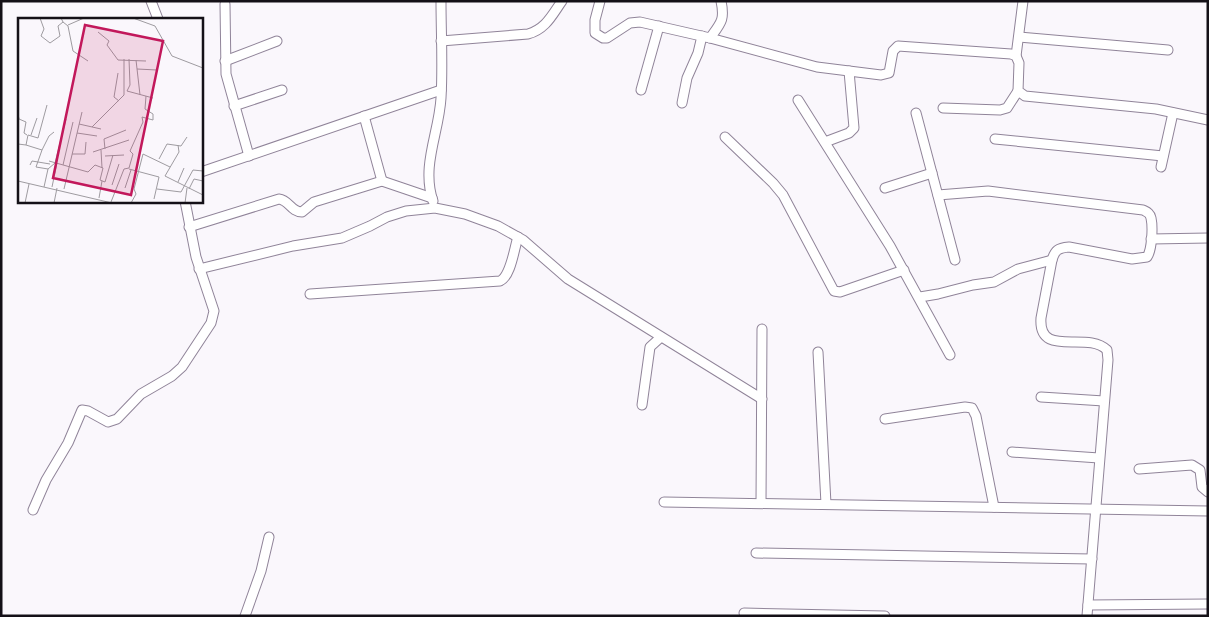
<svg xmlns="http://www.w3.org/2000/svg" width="1209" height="617" viewBox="0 0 1209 617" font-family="'Public Sans',sans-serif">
<rect width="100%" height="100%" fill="#faf7fc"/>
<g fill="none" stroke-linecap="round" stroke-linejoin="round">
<defs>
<g id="minor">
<path d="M151,1L158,19"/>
<path d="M600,1L595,20V33L603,38H607L630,23L640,22L710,38L817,67L881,75L889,73L893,51L898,46L1011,54L1016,56L1019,63L1018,91L1025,96L1156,109L1208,120"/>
<path d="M225,4L226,74L249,156"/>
<path d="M1019,37L1168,50"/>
<path d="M710,38C721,23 725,20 721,1"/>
<path d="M441,41L528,34C546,29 552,15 562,1"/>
<path d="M1016,56L1023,1"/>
<path d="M225,61L277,41"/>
<path d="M641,90L659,26"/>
<path d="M798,100L890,246L950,355"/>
<path d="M682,103L687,78L698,53L702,36"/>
<path d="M234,106L282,90"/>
<path d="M943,108L1000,110L1007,108L1018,91"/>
<path d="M916,113L955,260"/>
<path d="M364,116L382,181"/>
<path d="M725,137L773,183L783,195L834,291L840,292L904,270"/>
<path d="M995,139L1163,156"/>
<path d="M825,142L849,133L854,128L849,71"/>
<path d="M1161,167L1173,113"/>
<path d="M201,172L441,90"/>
<path d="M885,188L932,173"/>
<path d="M938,195L988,191L1143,210C1147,212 1150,213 1151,218C1153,227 1152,250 1147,257L1132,259L1069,247C1058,248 1055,250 1052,260L1041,318C1038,359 1087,330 1107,350L1108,360L1087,616"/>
<path d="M433,201C421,166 439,133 441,98C443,66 441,33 441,1"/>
<path d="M189,227L279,199C289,200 291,212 302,212L314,202L382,181L432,198"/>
<path d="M1151,239L1208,238"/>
<path d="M199,269L293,246L342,238L370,226L387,217L406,211L435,208L465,214L498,226L523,240L568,279L762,399"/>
<path d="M310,294L500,281C511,276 514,249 518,237"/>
<path d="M920,297L938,294L973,285L994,282L1018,269L1052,260"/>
<path d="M818,352L826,504"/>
<path d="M1041,397L1104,401"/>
<path d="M642,405L650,347L661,337"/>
<path d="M885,419L965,407L972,408L976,416L994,507"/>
<path d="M1012,452L1099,458"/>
<path d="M1139,469L1192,465L1200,470L1202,487L1208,492"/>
<path d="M664,502L1208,511"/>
<path d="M761,503L762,329"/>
<path d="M33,510L46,480L68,443L82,410L88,411L108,422L117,419L141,394L172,376L182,367L211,323L214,311L196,257L185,201"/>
<path d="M756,553L1092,559"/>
<path d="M1088,605L1208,604"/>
<path d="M744,613L885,616"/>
<path d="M245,616L261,571L269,537"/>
</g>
</defs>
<use href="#minor" stroke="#908499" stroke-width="11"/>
<use href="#minor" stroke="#fff" stroke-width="9"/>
</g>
<g transform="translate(18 18)">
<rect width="185" height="185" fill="#faf7fc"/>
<path fill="none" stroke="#9e9ba0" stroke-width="1" d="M22,0L26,11L23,18L32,25L42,18L40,8L45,4L43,0M115,0L137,8L154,38L185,50M45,4L50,8L55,33L70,43M50,7L66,0M80,14L91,23L89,27L100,42L128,43M118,42L122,77M119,51L139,52M100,55L96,79L101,83M109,73L112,67L111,41M109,73L135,80M0,96L1,101L8,104L6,115L9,117M61,106L83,111M74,109L106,77V41M59,115L79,118M13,117L19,100M0,126L8,127L10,117L20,120L29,87M8,127L24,132L18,149L30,151L37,145L48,101M160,127L161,134L147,158L185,177M87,131L86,121L108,112M24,132L31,118L36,114M83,132L84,150M75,134L111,122M54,136H67L68,124M87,138L106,137M141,141L149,126L163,128L169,119M31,143L70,154L77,147L85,150L82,162L87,164L95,137M12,147L14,143L32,146M45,147L55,104M111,151L141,159L136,181M0,163L94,185M160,164L166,150M94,167L101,146M26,169L30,151M34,169L39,145M107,170L113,152M46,171L64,94M139,171L163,174L175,152L185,153M171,171L176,161L185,163M81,180L84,163M93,184L106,151L111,150L115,136L112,133L125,104L124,99L135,102V96L127,91L128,78M7,185L11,166M36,185L39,170M113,185L118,176L116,171L125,136L152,149M167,185L169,170"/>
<path fill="#c2185b" fill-opacity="0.15" stroke="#c2185b" stroke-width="2.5" d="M67,7L145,23L113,177L35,160Z"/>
<rect width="185" height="185" fill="none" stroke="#141017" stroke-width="2.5"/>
</g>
<rect width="1209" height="617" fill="none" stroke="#141017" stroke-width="5"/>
</svg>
